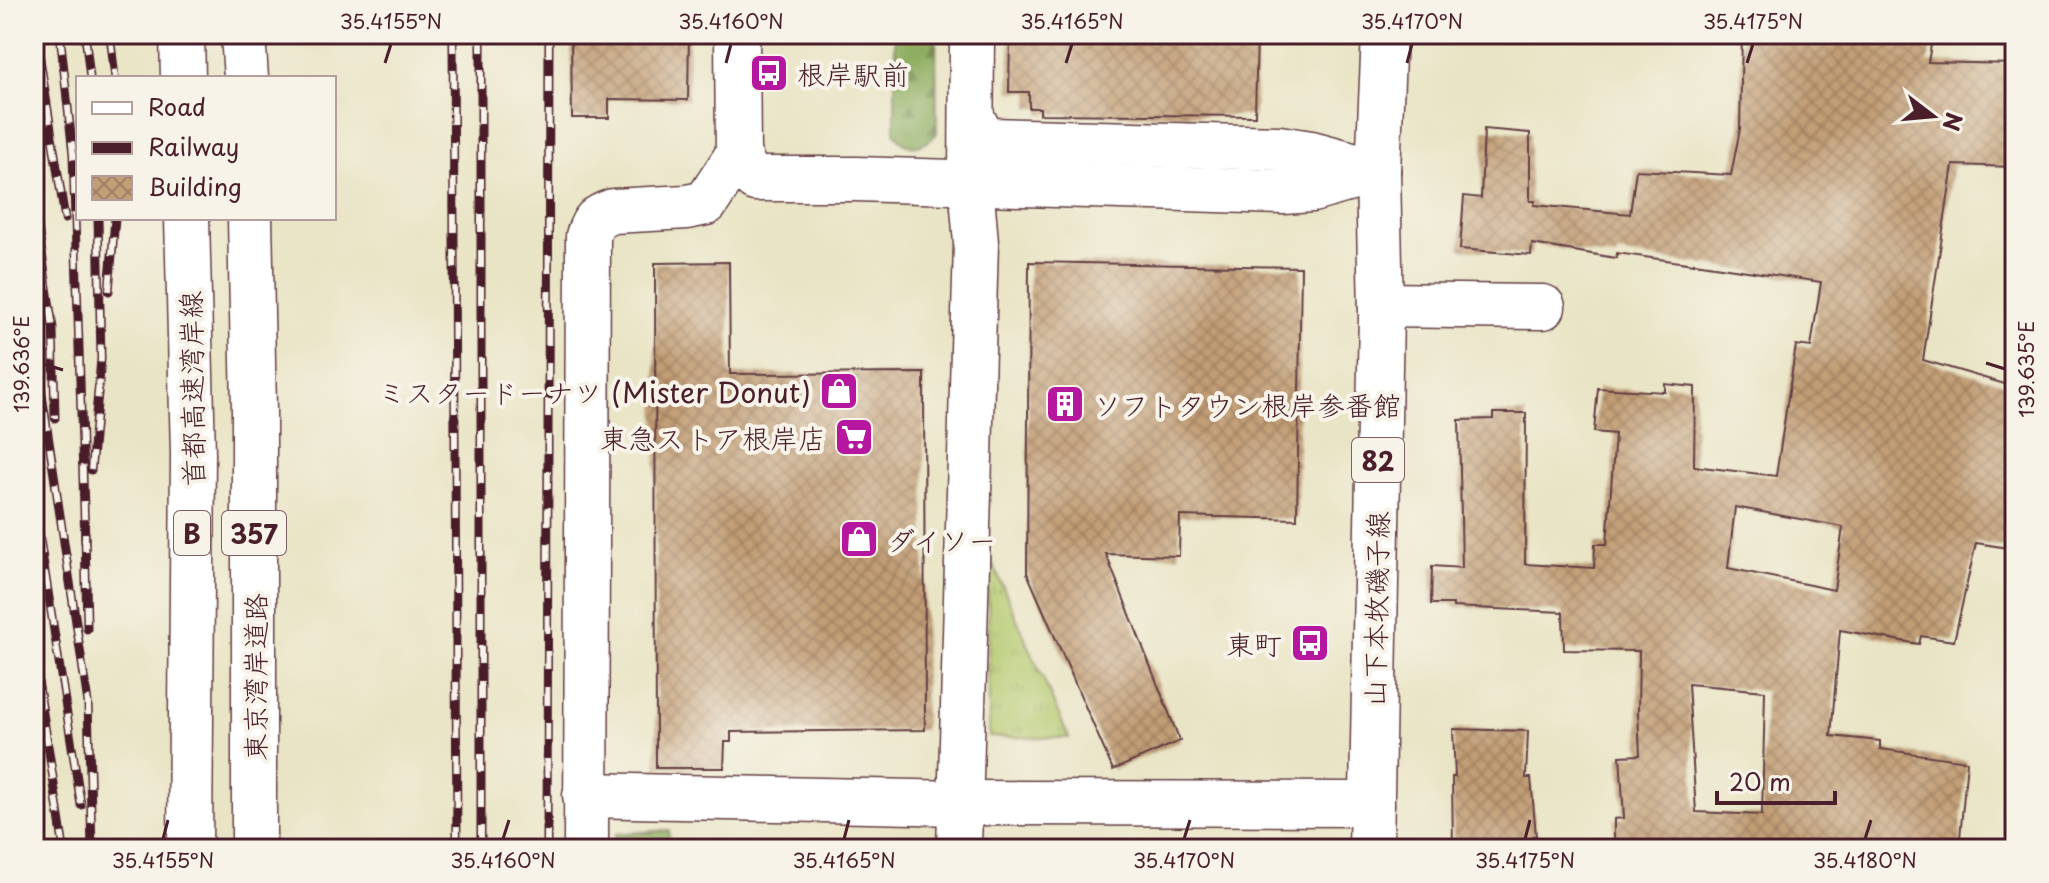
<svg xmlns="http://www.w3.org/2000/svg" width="2049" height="883" viewBox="0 0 2049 883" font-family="'Playpen Sans','Klee One',sans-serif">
<defs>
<pattern id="forest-firs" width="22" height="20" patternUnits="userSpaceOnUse" patternTransform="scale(2)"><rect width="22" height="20" fill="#8ead60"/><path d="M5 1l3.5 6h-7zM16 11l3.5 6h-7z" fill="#768c4f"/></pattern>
<pattern id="park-tufts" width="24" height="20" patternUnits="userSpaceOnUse" patternTransform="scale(2)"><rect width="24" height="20" fill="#b3c96d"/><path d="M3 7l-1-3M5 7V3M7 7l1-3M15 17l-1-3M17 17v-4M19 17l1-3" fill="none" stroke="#9bac5f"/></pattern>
<pattern id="building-cross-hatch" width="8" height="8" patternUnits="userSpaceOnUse" patternTransform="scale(2)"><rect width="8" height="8" fill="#c29e76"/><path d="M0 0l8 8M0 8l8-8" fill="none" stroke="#a08061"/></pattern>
</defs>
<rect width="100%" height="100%" fill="#f7f3e8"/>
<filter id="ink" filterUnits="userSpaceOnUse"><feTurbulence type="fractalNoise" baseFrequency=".0125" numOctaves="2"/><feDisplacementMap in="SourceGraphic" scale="16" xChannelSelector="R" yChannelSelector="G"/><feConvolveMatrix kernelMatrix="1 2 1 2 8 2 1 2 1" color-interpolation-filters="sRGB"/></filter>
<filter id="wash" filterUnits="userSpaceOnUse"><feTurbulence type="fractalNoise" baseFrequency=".006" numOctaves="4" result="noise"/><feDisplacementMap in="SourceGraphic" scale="32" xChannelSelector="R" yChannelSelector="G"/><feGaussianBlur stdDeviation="1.8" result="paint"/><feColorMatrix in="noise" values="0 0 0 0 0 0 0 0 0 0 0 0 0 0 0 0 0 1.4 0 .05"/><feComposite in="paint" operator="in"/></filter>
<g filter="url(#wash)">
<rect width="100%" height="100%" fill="#e9e4c5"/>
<g fill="url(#forest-firs)" stroke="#6c6646" stroke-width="2">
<path d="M895,34H936L937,133C925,149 904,152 895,132Z"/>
<path d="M669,830V849H615V834Z"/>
</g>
<path fill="url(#park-tufts)" stroke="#7e744c" stroke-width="2" d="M988,553L1069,738L989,737Z"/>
<g id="blocks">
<g fill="url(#building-cross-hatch)" fill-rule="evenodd">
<path d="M571,34H689L688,100L609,99V118H572Z"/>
<path d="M1010,34H1257L1255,116L1040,114V108H1029V92H1009Z"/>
<path d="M1742,34H1933L1928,62L2015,64V167L1953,165L1923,360L2015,387V549L1976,543L1954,641L1921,636L1919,644L1840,630L1831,736L1880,741V749L1967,761L1959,849H1614V819L1624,818L1620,756L1640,755L1638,712L1639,651L1564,650L1563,612L1453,607V604H1431L1432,566L1462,568L1459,420L1493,419V413H1526L1525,564L1594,568L1595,544H1607L1615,434L1594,432L1598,388L1665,392V384L1695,387L1694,466L1776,476L1796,345L1811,347L1821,282L1694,263V264L1617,253L1616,258L1532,244L1531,255L1460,249L1464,196L1481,198L1484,129L1530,133V201H1535L1534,205L1630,214L1636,170L1731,175L1740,129ZM1735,507L1843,527L1834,590L1728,568ZM1688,684L1765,691L1762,815L1696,812Z"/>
<path d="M729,262L730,374L924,373L925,730L731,732V742H725L724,768H656L655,263Z"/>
<path d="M1029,262L1301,267L1297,519L1180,516L1179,556L1106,554L1180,741L1113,770L1027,573Z"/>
<path d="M1453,729L1528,731L1526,778H1531L1536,836H1532L1533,849H1453L1452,777H1455Z"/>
</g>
</g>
</g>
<g filter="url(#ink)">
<use href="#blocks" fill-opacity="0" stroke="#623d42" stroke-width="2"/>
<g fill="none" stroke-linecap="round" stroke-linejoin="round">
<defs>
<g id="minor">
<path d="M737,34L738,154L746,170L755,179H856L1283,192L1312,190L1378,171"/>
<path d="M972,117L981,135L992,140L1279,148L1311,153L1378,171"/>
<path d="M1381,305L1543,307"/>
<path d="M585,795L960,803L1372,804"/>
<path d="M586,849L588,236C593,220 596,217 613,211L687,207L706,203L738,154"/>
<path d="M959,849L976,243L971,183L972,34"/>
</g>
<path id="major" d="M1371,849L1381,314L1378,171L1384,34"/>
<g id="highway">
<path d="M182,34L183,78"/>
<path d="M243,34L246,78"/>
<path d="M187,218L193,453L190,849"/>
<path d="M250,218L254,409V849"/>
</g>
</defs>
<use href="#minor" stroke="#623d42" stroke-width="47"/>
<use href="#major" stroke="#623d42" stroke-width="47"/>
<use href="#highway" stroke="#623d42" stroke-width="47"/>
<use href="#minor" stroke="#fff" stroke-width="44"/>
<use href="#major" stroke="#fff" stroke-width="44"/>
<use href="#highway" stroke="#fff" stroke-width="44"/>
<defs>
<g id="rail">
<path d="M36,34L65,219"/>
<path d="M60,34L73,154L85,542"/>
<path d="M85,34L90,78"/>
<path d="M110,34L115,78"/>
<path d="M453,34L457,849"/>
<path d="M481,34V849"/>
<path d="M34,200L53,328L55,418"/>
<path d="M109,291L115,218"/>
<path d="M34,341L88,703L92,849"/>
<path d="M91,470L101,359L98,218"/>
<path d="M34,501L81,805"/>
<path d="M85,533L87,629"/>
<path d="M34,655L64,849"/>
<path d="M34,832L37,849"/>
<path d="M547,849L549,34"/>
</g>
</defs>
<use href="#rail" stroke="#4a1f2b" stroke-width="9"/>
<use href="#rail" stroke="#f7f3e8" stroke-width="6" stroke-dasharray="18" stroke-linecap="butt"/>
</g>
</g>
<path fill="none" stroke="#4a1f2b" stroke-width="3" d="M385,63L391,44M726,63L731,44M1066,63L1072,44M1407,63L1412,44M1747,63L1753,44M1986,363L2005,369M44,364L63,370M163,839L168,820M503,839L509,820M844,839L849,820M1184,839L1190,820M1525,839L1530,820M1865,839L1871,820"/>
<defs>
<symbol id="bus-square" viewBox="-11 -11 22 22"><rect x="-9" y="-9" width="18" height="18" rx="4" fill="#b5179e" stroke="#f7f3e8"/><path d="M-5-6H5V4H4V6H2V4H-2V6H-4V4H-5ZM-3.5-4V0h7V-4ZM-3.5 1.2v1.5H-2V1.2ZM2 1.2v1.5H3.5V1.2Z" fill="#fff"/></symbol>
<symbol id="shop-square" viewBox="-11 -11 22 22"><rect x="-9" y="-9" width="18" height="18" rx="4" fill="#b5179e" stroke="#f7f3e8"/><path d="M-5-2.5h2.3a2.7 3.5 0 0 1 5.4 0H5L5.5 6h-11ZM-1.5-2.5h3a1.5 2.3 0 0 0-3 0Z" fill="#fff"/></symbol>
<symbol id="building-square" viewBox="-11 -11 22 22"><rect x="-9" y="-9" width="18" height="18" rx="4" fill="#b5179e" stroke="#f7f3e8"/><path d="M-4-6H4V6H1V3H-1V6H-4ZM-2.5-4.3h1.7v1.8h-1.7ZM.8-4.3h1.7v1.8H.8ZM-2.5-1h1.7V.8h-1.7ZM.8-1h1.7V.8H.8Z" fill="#fff"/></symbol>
<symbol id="supermarket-square" viewBox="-11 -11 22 22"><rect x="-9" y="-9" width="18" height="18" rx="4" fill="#b5179e" stroke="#f7f3e8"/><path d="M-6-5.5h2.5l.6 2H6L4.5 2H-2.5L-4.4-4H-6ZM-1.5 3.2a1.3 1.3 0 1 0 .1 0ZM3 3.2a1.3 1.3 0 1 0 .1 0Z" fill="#fff"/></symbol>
</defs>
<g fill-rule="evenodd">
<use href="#bus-square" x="747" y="51" width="44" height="44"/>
<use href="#shop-square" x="817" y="369" width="44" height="44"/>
<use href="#building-square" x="1043" y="382" width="44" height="44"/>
<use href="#supermarket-square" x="832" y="415" width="44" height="44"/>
<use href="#shop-square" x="837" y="517" width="44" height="44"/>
<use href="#bus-square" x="1288" y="621" width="44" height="44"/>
</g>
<g text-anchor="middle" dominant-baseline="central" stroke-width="8" stroke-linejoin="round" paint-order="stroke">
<g fill="#f7f3e8" stroke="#7e5f64" stroke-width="2">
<rect x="1352" y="438" width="52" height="44" rx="6"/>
<rect x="174" y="511" width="36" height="44" rx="6"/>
<rect x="222" y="511" width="64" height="44" rx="6"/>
</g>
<g font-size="26" font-weight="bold" fill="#4a1f2b">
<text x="1378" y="460">82</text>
<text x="192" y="533">B</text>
<text x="254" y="533">357</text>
</g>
<g font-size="28" fill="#4a1f2b" stroke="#f7f3e8" text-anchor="start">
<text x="797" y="73">根岸駅前</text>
<text x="811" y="391" text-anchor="end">ミスタードーナツ (Mister Donut)</text>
<text x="1093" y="404">ソフトタウン根岸参番館</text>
<text x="826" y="437" text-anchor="end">東急ストア根岸店</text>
<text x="887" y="539">ダイソー</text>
<text x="1282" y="643" text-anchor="end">東町</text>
</g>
<g font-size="28" fill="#4a1f2b" stroke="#f7f3e8">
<text transform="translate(191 389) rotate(-91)">首都高速湾岸線</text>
<text transform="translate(1375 609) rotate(-89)">山下本牧磯子線</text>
<text transform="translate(254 677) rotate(-90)">東京湾岸道路</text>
</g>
</g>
<rect width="2049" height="883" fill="none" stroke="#f7f3e8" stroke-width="88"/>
<rect x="76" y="76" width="260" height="144" fill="#f7f3e8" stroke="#b29e9c" stroke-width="2"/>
<rect x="92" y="102" width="40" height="12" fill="#ffffff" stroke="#b29e9c" stroke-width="2"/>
<text x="148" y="116" font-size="24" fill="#4a1f2b">Road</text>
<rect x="92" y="142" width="40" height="12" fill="#4a1f2b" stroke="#b29e9c" stroke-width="2"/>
<text x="148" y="156" font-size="24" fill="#4a1f2b">Railway</text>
<rect x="92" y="176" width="40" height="24" fill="url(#building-cross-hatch)" stroke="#b29e9c" stroke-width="2"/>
<text x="148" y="196" font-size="24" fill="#4a1f2b">Building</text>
<g transform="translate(1933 116) rotate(106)" stroke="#f7f3e8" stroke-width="6" paint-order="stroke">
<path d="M0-6L14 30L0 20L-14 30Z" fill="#4a1f2b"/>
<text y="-12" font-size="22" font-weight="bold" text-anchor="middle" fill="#4a1f2b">N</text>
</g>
<path d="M1717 791v12h118v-12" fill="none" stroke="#4a1f2b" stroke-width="4"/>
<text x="1729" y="791" font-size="24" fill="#4a1f2b" stroke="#f7f3e8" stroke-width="6" paint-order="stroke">20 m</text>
<rect x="44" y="44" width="1961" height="795" fill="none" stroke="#4a1f2b" stroke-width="3"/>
<g font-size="20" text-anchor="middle" fill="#4a1f2b">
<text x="391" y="29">35.4155°N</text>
<text x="731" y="29">35.4160°N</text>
<text x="1072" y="29">35.4165°N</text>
<text x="1412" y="29">35.4170°N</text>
<text x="1753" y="29">35.4175°N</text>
<text transform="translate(22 364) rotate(-90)" y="7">139.636°E</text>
<text transform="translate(2027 369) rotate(-90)" y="7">139.635°E</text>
<text x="163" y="868">35.4155°N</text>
<text x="503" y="868">35.4160°N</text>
<text x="844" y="868">35.4165°N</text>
<text x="1184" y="868">35.4170°N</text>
<text x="1525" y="868">35.4175°N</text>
<text x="1865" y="868">35.4180°N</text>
</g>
</svg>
